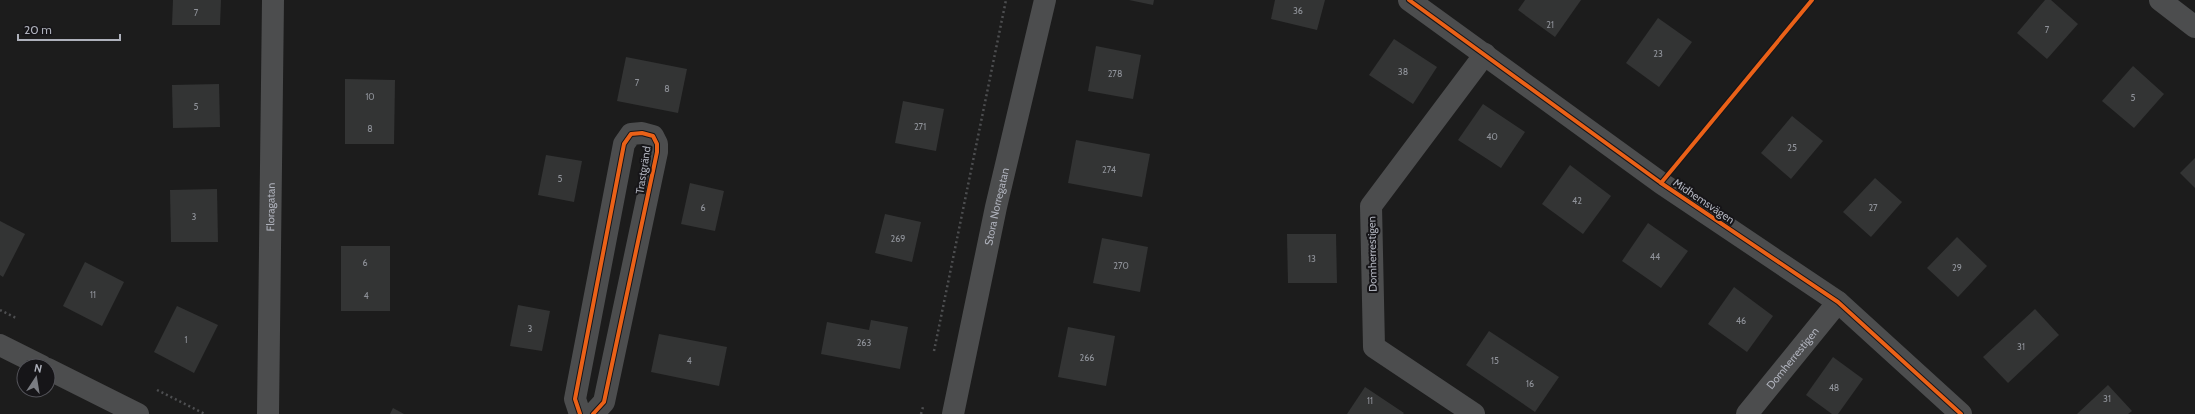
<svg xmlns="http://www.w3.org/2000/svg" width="2195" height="414" viewBox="0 0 2195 414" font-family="Cabin,sans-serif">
<rect width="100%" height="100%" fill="#1c1c1c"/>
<g fill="#333434">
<path d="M173,0H221L220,25H172Z"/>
<path d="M1129,0H1154L1153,5Z"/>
<path d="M1275,0H1325L1317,30L1271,19Z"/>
<path d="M1525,0H1581L1555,37L1518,10Z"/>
<path d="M2045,0H2051L2078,24L2047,59L2017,33Z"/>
<path d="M1658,18L1692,42L1659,87L1626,63Z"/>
<path d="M1394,39L1437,67L1413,104L1369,75Z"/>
<path d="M1096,46L1141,55L1133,99L1088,91Z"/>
<path d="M626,57L687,69L678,113L617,101Z"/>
<path d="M2133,66L2164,94L2134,128L2102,101Z"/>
<path d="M345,79L395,80L394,144H345Z"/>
<path d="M219,84L220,127L173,128L172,85Z"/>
<path d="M903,101L944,109L936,151L895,143Z"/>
<path d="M1483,104L1525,132L1501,168L1458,140Z"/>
<path d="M1792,116L1823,141L1791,179L1761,153Z"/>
<path d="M1076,140L1150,154L1142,197L1068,183Z"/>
<path d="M546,155L582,161L574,202L538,195Z"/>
<path d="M2195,158V188L2180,173Z"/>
<path d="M1570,165L1611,196L1583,234L1542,204Z"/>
<path d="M1875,178L1902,202L1871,237L1843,212Z"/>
<path d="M690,183L724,191L715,231L681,224Z"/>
<path d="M217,189L218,242H171L170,190Z"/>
<path d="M885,214L921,222L912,262L875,253Z"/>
<path d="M0,221L25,234L3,277L0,275Z"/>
<path d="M1648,223L1688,251L1661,288L1622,261Z"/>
<path d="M1287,234H1336L1337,283H1288Z"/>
<path d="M1957,237L1987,266L1958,297L1927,268Z"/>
<path d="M1102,238L1148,247L1140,292L1093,283Z"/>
<rect x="341" y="246" width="49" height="65"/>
<path d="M85,262L124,282L102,326L63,306Z"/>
<path d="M1734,287L1773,316L1747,352L1708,324Z"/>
<path d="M518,305L550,311L542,351L510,346Z"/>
<path d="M177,306L218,325L194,373L154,352Z"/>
<path d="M2035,309L2059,335L2008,383L1983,357Z"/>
<path d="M871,320L908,327L900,369L821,354L827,322L869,330Z"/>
<path d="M1068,327L1115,336L1106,386L1058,377Z"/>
<path d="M1489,331L1559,377L1535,412L1466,365Z"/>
<path d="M659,334L727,347L719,386L651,372Z"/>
<path d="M1833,357L1863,379L1838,414H1832L1806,395Z"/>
<path d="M2108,385L2132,411L2128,414H2077Z"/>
<path d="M1365,387L1404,413L1403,414H1347Z"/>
<path d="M393,408L404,414H390Z"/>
</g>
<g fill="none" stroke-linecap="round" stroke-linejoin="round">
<g stroke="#4d4e50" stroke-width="2.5" stroke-dasharray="2 3" stroke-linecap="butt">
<path d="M0,310L16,318"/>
<path d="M934,351L1006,0"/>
<path d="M157,390L205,414"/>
<path d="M921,414L923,407"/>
</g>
<g stroke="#4c4d4e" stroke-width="22">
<path d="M1409,0L1661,183L1838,302L1961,414"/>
<path d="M2160,0L2195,27"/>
<path d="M0,345L42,366"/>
<path d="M48,369L138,414"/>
<path id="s1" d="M268,414L273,0"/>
<path d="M580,414L575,399L624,144L631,134L642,133L653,136L657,144V152L604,402L593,414"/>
<path id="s2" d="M953,414L996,207L1045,0"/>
<path d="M1474,414L1374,347L1371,206L1485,54"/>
<path id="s3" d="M1747,414L1838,302"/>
</g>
<defs>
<g id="cycleway">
<path d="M1409,0L1661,183L1838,302L1961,414"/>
<path d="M1661,183L1812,0"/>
<path d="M580,414L575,399L624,144L631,134L642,133L653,136L657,144V152L604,402L593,414"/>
</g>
</defs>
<use href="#cycleway" stroke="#161518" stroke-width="6"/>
<use href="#cycleway" stroke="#ea6118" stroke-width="4"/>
</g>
<g text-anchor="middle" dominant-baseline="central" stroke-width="4" stroke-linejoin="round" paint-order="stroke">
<g font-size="9" fill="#8f9299">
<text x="1298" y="10">36</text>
<text x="196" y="12">7</text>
<text x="1550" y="24">21</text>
<text x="2047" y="29">7</text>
<text x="1658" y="53">23</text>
<text x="1403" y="71">38</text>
<text x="1115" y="73">278</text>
<text x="637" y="82">7</text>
<text x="667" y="88">8</text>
<text x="370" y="96">10</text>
<text x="2133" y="97">5</text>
<text x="196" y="106">5</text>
<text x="920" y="126">271</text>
<text x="370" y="128">8</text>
<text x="1492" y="136">40</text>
<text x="1792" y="147">25</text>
<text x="1109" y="169">274</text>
<text x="560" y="178">5</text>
<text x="1577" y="200">42</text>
<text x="703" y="207">6</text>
<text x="1873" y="207">27</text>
<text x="194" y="216">3</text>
<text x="898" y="238">269</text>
<text x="1655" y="256">44</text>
<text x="1312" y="258">13</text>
<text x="365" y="262">6</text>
<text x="1121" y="265">270</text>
<text x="1957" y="267">29</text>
<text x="93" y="294">11</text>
<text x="366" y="295">4</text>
<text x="1741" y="320">46</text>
<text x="530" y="328">3</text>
<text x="186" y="339">1</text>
<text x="864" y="342">263</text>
<text x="2021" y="346">31</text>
<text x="1087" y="357">266</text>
<text x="689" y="360">4</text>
<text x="1495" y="360">15</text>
<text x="1530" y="383">16</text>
<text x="1834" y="387">48</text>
<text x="2107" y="398">31</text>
<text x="1370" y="400">11</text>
</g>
<g font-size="11" fill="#aeb1bb" stroke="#161518">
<text transform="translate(643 170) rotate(-81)">Trastgränd</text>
<text transform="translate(1704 201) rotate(34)">Midhemsvägen</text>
<text stroke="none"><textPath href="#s2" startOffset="212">Stora Norregatan</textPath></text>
<text stroke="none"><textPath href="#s1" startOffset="207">Floragatan</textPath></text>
<text transform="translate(1372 254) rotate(-91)">Domherrestigen</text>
<text stroke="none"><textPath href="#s3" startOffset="72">Domherrestigen</textPath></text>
</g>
</g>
<g transform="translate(36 378) rotate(12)"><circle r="19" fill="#161518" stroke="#535359"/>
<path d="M0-3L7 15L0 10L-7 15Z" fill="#7b7d83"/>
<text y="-6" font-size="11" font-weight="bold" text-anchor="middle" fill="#aeb1bb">N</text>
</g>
<path d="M18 34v6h102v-6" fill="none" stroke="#aeb1bb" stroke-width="2"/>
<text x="24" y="34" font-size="12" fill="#aeb1bb" stroke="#161518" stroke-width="3" paint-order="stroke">20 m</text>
</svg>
